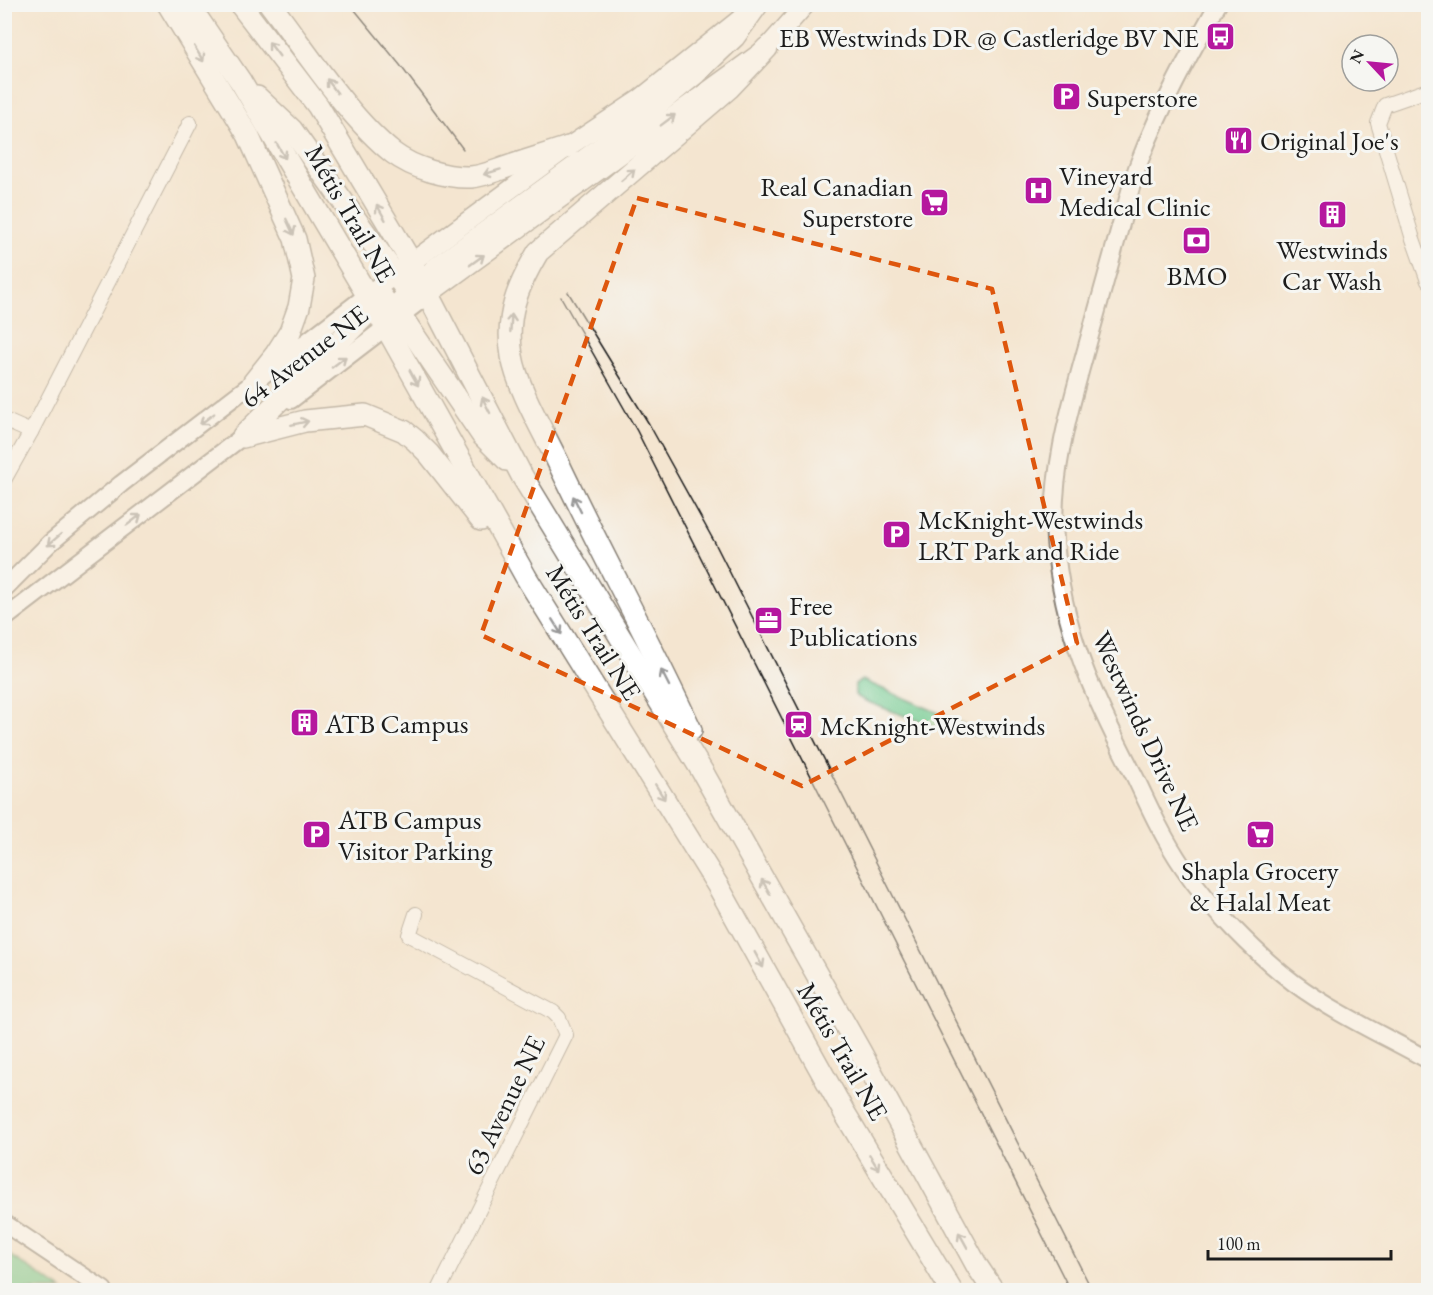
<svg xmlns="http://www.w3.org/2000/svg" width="1433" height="1295" viewBox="0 0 1433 1295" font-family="'EB Garamond',serif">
<rect width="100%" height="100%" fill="#f6f6f2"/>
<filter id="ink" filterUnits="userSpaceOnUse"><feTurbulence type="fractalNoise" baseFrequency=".0167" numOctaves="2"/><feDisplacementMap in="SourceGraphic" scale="12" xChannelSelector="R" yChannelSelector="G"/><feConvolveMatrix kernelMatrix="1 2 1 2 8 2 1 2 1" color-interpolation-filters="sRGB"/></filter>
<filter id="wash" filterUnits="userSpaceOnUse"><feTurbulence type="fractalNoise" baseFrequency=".008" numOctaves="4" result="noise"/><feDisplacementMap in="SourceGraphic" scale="24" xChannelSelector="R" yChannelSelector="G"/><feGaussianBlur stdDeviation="1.35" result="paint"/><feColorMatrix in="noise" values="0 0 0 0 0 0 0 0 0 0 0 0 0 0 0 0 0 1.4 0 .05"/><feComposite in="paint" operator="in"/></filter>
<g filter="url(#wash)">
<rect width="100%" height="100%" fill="#f4e5d0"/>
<g fill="#72ca8f" stroke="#477356" stroke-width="1.5">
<path d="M862,680L983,732L992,733L993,736C970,742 888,710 863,700L855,695V684Z"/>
<path d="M4,1251L11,1256L62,1290H5Z"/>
</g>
</g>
<g filter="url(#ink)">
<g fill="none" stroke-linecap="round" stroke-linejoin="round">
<defs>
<g id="minor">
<path d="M1428,90L1385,105L1378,123L1412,236L1428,281"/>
<path d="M4,420L31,432L4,480"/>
<path d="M31,432L190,123"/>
<path d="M416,914L409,935L553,1012L559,1018L566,1035L439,1290"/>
</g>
<g id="tertiary">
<path d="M1218,4C1189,55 1161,106 1140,160C1133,177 1129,196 1124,213C1112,255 1101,297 1089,339C1071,404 1050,472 1055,540C1062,631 1095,700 1136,779C1150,809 1164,839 1183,867C1209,906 1256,954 1294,983C1336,1014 1383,1035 1428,1060"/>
<path d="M291,400L429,294"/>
<path d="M4,589L50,543L121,484L366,296"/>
<path d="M4,619L251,430"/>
<path d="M4,1223L104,1290"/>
</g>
<g id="secondary">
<path d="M429,294L767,48L806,4"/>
<path d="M366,296L568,147L640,99L745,15"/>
</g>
<g id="primary">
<path d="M168,4L248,135L295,239L304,279L299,307L290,332L276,354L253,383"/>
<path d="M188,4L241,82L386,327L526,577L718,886L844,1112L951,1290"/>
<path d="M240,4L318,106L411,262L522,476L702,771L860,1051L977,1266L993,1290"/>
<path d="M270,4C306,51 348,117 393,153C413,168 446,178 471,177C483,176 495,171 507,167C527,160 548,154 568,147"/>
<path d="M257,97L292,130L404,287L410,291L421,294"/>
<path d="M384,301L394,308L401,316L482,435L507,460"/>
<path d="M386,327L389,314L394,308L435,269L623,132L696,73L734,37L757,5"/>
<path d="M243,436L383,298"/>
<path d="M243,437L305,421L365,415L404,431L415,440L429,454L481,520"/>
<path d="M691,730C649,639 600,551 557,460C543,431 517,387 512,356C505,315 518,286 538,252L729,88L767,48"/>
</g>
</defs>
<use href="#minor" stroke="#888076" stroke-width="16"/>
<use href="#tertiary" stroke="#888076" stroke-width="20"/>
<use href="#secondary" stroke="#888076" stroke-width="21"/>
<use href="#primary" stroke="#888076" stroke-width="24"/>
<use href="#minor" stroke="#fff" stroke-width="14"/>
<use href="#tertiary" stroke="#fff" stroke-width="16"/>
<use href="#secondary" stroke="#fff" stroke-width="18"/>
<use href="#primary" stroke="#fff" stroke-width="21"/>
<g stroke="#1c1c1c" stroke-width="1.5">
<path d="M350,4L400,65L463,149"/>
<path d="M568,292L649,424L715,543L1092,1290"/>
<path d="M561,297L637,431L1070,1290"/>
</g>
</g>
<defs><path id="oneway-shaft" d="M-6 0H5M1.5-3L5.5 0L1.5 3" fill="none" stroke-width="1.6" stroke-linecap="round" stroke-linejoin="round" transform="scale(1.5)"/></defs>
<g stroke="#999">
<use href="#oneway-shaft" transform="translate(274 49) rotate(-127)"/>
<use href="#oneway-shaft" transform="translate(199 54) rotate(59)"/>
<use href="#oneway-shaft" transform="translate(332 86) rotate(-127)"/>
<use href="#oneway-shaft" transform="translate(668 120) rotate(-37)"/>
<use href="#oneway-shaft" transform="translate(281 151) rotate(60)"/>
<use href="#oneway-shaft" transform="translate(492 172) rotate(163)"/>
<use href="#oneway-shaft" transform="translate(628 175) rotate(-41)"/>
<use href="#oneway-shaft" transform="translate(381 212) rotate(-120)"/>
<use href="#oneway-shaft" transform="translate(290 227) rotate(65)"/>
<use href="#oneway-shaft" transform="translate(477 260) rotate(-36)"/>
<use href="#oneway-shaft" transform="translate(511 323) rotate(-86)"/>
<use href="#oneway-shaft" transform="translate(339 362) rotate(-38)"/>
<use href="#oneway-shaft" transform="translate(414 378) rotate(61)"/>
<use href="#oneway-shaft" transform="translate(486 405) rotate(-117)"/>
<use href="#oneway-shaft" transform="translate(207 419) rotate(143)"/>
<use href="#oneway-shaft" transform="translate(300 423) rotate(-12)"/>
<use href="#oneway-shaft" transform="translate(577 504) rotate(-116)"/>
<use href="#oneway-shaft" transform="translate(134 520) rotate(-37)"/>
<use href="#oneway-shaft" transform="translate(54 540) rotate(139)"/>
<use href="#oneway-shaft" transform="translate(557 627) rotate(58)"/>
<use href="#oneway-shaft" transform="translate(665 678) rotate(-117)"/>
<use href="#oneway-shaft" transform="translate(660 792) rotate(58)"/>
<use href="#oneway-shaft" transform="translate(766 887) rotate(-120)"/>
<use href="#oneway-shaft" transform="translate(759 960) rotate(61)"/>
<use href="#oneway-shaft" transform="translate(874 1162) rotate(59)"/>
<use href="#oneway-shaft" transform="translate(963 1240) rotate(-119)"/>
</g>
</g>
<path d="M0 0H1433V1295H0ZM637,198L992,289L1077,643L802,786L481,635Z" fill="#f4e5d0" fill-opacity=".55" fill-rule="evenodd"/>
<path fill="none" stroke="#de560d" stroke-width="4.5" stroke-dasharray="12 8" stroke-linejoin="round" d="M637,198L992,289L1077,643L802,786L481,635Z"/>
<defs>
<symbol id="bus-square" viewBox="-11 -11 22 22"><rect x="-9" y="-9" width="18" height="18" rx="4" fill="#b5179e" stroke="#f6f6f2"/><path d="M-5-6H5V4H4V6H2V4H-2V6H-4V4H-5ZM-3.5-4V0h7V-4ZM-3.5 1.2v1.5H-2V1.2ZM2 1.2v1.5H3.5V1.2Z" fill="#fff"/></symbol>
<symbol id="parking-square" viewBox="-11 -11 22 22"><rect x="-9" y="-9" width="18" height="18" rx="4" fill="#b5179e" stroke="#f6f6f2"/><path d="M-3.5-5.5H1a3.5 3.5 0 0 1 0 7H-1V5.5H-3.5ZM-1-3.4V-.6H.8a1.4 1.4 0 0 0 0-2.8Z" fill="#fff"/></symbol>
<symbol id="restaurant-square" viewBox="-11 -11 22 22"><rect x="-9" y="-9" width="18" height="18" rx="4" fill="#b5179e" stroke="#f6f6f2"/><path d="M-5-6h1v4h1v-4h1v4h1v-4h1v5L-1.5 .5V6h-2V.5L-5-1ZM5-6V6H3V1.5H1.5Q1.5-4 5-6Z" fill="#fff"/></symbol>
<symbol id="hospital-square" viewBox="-11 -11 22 22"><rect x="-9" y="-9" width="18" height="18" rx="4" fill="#b5179e" stroke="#f6f6f2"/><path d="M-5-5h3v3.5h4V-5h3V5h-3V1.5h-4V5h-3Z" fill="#fff"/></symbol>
<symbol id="supermarket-square" viewBox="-11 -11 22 22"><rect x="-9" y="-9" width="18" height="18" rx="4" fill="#b5179e" stroke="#f6f6f2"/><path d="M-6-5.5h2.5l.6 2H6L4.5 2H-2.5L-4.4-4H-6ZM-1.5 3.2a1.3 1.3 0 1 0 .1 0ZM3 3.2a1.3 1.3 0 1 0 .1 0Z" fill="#fff"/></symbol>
<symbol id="building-square" viewBox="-11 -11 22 22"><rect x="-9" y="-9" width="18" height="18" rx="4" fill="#b5179e" stroke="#f6f6f2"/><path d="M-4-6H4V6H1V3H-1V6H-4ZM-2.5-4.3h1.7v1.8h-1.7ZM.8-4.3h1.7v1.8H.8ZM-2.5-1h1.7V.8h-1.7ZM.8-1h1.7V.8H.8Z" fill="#fff"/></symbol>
<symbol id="bank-square" viewBox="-11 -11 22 22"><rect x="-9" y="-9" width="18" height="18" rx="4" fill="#b5179e" stroke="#f6f6f2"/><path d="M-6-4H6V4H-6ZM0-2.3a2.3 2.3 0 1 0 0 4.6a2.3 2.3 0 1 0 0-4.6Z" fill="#fff"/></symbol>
<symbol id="office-square" viewBox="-11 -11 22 22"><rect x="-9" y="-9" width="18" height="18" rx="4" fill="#b5179e" stroke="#f6f6f2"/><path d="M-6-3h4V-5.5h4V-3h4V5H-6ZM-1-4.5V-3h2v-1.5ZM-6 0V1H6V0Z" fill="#fff"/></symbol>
<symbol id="station-square" viewBox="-11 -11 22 22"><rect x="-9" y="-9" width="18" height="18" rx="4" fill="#b5179e" stroke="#f6f6f2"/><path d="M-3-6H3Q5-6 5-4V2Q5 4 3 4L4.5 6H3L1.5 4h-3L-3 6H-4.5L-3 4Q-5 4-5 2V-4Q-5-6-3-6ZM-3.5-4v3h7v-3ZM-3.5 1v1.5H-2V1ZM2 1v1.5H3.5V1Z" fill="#fff"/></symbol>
</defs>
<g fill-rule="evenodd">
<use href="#bus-square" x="1204" y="20" width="33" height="33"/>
<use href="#parking-square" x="1050" y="80" width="33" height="33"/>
<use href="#restaurant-square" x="1222" y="124" width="33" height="33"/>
<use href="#hospital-square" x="1022" y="174" width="33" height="33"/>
<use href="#supermarket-square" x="918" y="186" width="33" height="33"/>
<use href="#building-square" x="1316" y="198" width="33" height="33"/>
<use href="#bank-square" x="1180" y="224" width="33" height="33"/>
<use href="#parking-square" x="880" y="518" width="33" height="33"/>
<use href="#office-square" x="752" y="604" width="33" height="33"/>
<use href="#building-square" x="288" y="706" width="33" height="33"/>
<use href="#station-square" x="782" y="708" width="33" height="33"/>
<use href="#parking-square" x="300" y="818" width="33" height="33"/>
<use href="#supermarket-square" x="1244" y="818" width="33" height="33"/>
</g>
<g text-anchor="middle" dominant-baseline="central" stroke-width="6" stroke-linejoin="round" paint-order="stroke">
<g font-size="27" fill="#1c1c1c" stroke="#f6f6f2" text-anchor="start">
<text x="1199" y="37" text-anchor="end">EB Westwinds DR @ Castleridge BV NE</text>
<text x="1087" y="97">Superstore</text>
<text x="1260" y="140">Original Joe's</text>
<text x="1059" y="175">Vineyard<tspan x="1059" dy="31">Medical Clinic</tspan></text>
<text x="913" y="186" text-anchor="end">Real Canadian<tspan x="913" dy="31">Superstore</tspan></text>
<text x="1332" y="249" text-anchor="middle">Westwinds<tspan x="1332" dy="31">Car Wash</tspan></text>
<text x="1197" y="275" text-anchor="middle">BMO</text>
<text x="918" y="519">McKnight-Westwinds<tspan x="918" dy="31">LRT Park and Ride</tspan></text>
<text x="789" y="605">Free<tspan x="789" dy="31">Publications</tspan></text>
<text x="325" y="723">ATB Campus</text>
<text x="820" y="725">McKnight-Westwinds</text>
<text x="338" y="819">ATB Campus<tspan x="338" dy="31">Visitor Parking</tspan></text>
<text x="1260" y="870" text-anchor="middle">Shapla Grocery<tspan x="1260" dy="31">&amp; Halal Meat</tspan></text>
</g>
<g font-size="27" fill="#1c1c1c" stroke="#f6f6f2">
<text transform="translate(351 213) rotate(60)">Métis Trail NE</text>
<text transform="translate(304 356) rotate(-37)">64 Avenue NE</text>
<text transform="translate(594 632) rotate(58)">Métis Trail NE</text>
<text transform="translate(1146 731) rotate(65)">Westwinds Drive NE</text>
<text transform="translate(843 1051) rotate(60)">Métis Trail NE</text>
<text transform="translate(504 1105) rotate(-64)">63 Avenue NE</text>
</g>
</g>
<rect width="1433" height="1295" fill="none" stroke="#f6f6f2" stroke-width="24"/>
<g transform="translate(1370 63) rotate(296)"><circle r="28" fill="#f6f6f2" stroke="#9f9f9c" stroke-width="1.5"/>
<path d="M0-4.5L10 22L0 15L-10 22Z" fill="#b5179e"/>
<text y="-9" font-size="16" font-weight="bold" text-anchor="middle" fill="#1c1c1c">N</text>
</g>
<path d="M1208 1250v9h183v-9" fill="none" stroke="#1c1c1c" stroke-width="3"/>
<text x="1217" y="1250" font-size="18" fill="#1c1c1c" stroke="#f6f6f2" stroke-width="4.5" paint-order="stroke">100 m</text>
</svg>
